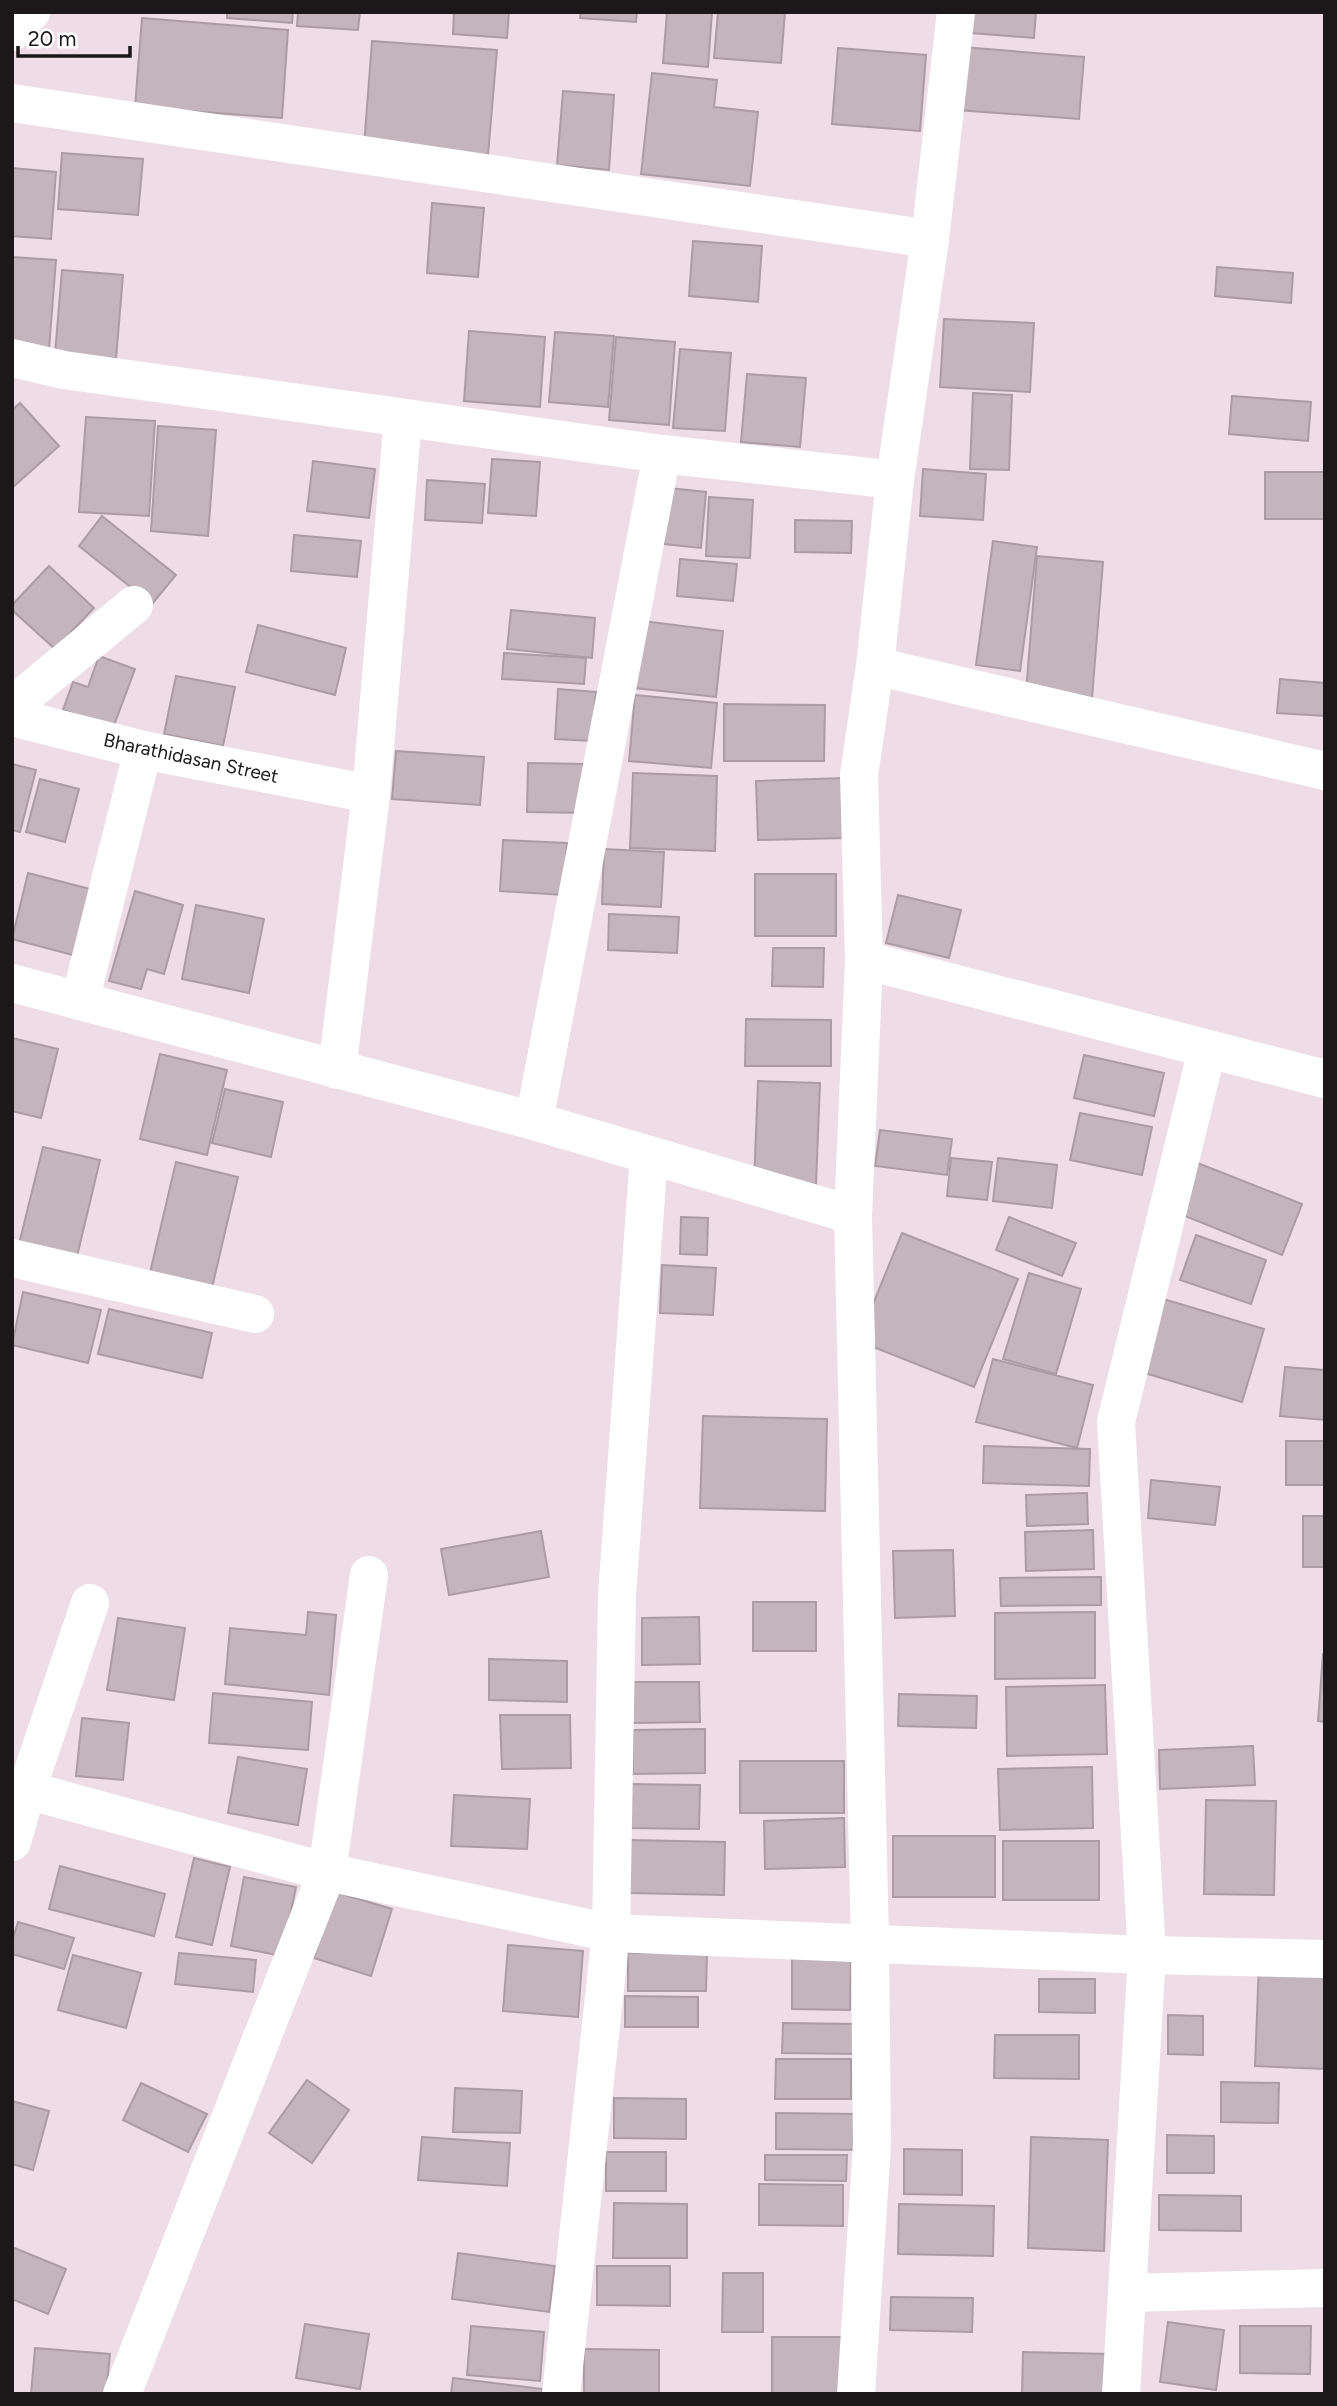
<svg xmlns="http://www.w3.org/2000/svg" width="1337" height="2406" viewBox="0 0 1337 2406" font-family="Figtree,sans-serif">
<rect width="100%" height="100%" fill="#eedde6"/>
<g fill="#c4b4bc" stroke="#ab9ca4" stroke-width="2">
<path d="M227,12H293L292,23L227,18Z"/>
<path d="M298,12H360L358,30L297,26Z"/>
<path d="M454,12H509L507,38L453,34Z"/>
<path d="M581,12H637L636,22L580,18Z"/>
<path d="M667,12H712L708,67L663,63Z"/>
<path d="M718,12H785L781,63L714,58Z"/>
<path d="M973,12H1036L1034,38L971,33Z"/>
<path d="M142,18L288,30L282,118L135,107Z"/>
<path d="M372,41L497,50L488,155L364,146Z"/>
<path d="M962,47L1084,57L1079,119L957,110Z"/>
<path d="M838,48L926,55L920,131L832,124Z"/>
<path d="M652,73L717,80L714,107L758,112L750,186L641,174Z"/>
<path d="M563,91L614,95L609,170L557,165Z"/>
<path d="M62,153L143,159L138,215L58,209Z"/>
<path d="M12,168L56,172L51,239L12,236Z"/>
<path d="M432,203L484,208L478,277L427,273Z"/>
<path d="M693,241L762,246L758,302L689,296Z"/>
<path d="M12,257L56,260L49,349L12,346Z"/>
<path d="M1217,267L1293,273L1291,303L1215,296Z"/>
<path d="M62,270L123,275L116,359L55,354Z"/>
<path d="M944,319L1034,323L1030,392L940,387Z"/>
<path d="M469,331L545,337L540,407L464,401Z"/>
<path d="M555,332L614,336L608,407L549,402Z"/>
<path d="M616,337L675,342L669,425L609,420Z"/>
<path d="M680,349L731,353L725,431L673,428Z"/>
<path d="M747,374L806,378L800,447L741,442Z"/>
<path d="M973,393L1012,395L1009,470L970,469Z"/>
<path d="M1232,396L1311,402L1308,441L1229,434Z"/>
<path d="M20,403L59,446L12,488V410Z"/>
<path d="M86,417L155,421L149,516L79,512Z"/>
<path d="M158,426L216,430L208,536L151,531Z"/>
<path d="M492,459L540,462L536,516L488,513Z"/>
<path d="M313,461L375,469L369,518L307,511Z"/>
<path d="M923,469L986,474L983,520L920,516Z"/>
<rect x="1265" y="472" width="60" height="47"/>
<path d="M427,480L485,484L482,523L425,520Z"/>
<path d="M669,488L706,492L701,548L664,544Z"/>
<path d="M709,497L753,500L750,558L706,556Z"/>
<path d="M102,516L176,575L152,604L79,546Z"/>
<path d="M795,520L852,521L851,553L795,552Z"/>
<path d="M294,535L361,541L357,577L291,571Z"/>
<path d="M993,541L1037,547L1020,671L976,665Z"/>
<path d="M1037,556L1103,562L1092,698L1026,692Z"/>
<path d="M680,559L737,564L733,601L677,596Z"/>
<path d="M49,566L94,608L55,649L12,610V605Z"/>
<path d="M511,610L595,618L592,658L507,649Z"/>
<path d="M643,621L723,631L716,697L635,688Z"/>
<path d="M258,625L346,648L335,695L246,672Z"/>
<path d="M504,653L586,658L584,684L502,679Z"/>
<path d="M99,656L135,669L113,728L63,710L73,682L88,687Z"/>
<path d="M176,676L235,687L223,746L164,734Z"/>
<path d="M1280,679L1325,683V716L1277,713Z"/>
<path d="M558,689L596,692L592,741L555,739Z"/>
<path d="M635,695L717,703L711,768L629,761Z"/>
<path d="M724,704L825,705L824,761H724Z"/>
<path d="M396,751L484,757L480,805L392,799Z"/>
<path d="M528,763L589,764L588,813L527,812Z"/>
<path d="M12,764L36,770L20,832L12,830Z"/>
<path d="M633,773L717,776L715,851L630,848Z"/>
<path d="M843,778L845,838L758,840L756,781Z"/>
<path d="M40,779L79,789L65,842L26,832Z"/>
<path d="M503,840L567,843L564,895L500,891Z"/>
<path d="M604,849L664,852L661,907L602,904Z"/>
<path d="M28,873L90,889L73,955L12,939Z"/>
<rect x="755" y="874" width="81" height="62"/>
<path d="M135,891L183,905L164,974L147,969L141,989L109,981Z"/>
<path d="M898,895L961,910L949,958L886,943Z"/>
<path d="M196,905L264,919L249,993L182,979Z"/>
<path d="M609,914L679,917L677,953L608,950Z"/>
<path d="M773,948H824L823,987L772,986Z"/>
<path d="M746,1019L831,1020V1066H745Z"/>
<path d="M12,1038L58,1049L41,1118L12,1111Z"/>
<path d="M160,1054L227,1070L207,1155L140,1139Z"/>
<path d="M1084,1055L1164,1073L1154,1116L1074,1098Z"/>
<path d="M758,1081L820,1083L816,1185L754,1183Z"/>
<path d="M225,1089L283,1102L271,1157L212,1143Z"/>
<path d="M1080,1113L1152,1127L1142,1175L1070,1160Z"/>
<path d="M880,1130L952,1139L947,1175L875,1166Z"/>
<path d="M43,1147L100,1160L74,1269L16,1256Z"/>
<path d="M951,1158L992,1162L987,1200L947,1196Z"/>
<path d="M998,1158L1057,1165L1052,1208L993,1201Z"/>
<path d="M176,1162L238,1177L210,1296L148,1281Z"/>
<path d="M1195,1162L1302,1204L1282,1255L1175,1212Z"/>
<path d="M681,1217L708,1218L707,1255L680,1254Z"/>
<path d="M1009,1217L1076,1243L1062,1276L996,1250Z"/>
<path d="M902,1233L1018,1279L974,1387L858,1341Z"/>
<path d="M1196,1235L1266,1260L1251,1304L1180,1280Z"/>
<path d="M662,1265L716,1268L713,1315L660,1313Z"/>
<path d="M1029,1273L1081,1289L1056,1374L1003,1359Z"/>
<path d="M23,1292L101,1310L88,1363L12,1345Z"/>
<path d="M1160,1298L1264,1329L1242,1402L1138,1371Z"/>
<path d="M109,1309L212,1333L202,1378L98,1354Z"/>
<path d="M993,1359L1093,1385L1077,1448L976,1422Z"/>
<path d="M1285,1367L1325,1370V1420L1280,1416Z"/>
<path d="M703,1416L827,1419L825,1511L700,1508Z"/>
<rect x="1286" y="1441" width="39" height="44"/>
<path d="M984,1446L1090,1449L1089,1486L983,1483Z"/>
<path d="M1151,1480L1220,1487L1215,1525L1148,1518Z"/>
<path d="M1087,1493L1088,1524L1027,1526L1026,1495Z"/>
<rect x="1303" y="1516" width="22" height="51"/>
<path d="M1093,1530L1094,1569L1026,1571L1025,1532Z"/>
<path d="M541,1531L549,1577L449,1595L441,1549Z"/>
<path d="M953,1550L955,1616L895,1618L893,1551Z"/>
<path d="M1101,1577V1605L1001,1606L1000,1578Z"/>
<rect x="753" y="1602" width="63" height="49"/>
<path d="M308,1612L336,1615L329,1695L225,1684L230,1628L306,1635Z"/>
<path d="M1095,1612V1678L995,1679V1613Z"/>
<path d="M699,1617L700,1664L642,1665V1618Z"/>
<path d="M118,1618L185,1628L174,1700L107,1690Z"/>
<path d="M1323,1654H1325V1722L1318,1721Z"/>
<path d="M489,1659L567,1661V1702L489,1700Z"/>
<path d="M631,1682H699L700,1722L632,1723Z"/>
<path d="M1105,1685L1107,1754L1007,1756L1006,1687Z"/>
<path d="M213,1693L312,1702L308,1750L209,1743Z"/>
<path d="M899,1694L977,1696L976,1728L898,1726Z"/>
<path d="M500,1715H570L571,1768L502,1769Z"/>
<path d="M82,1718L129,1723L123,1780L76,1776Z"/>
<path d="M705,1729V1773L633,1774V1730Z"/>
<path d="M1253,1746L1255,1785L1160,1789L1159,1750Z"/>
<path d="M238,1757L307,1769L298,1825L228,1813Z"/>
<rect x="740" y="1761" width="104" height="52"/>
<path d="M1092,1767L1093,1828L1000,1830L998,1769Z"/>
<path d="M628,1784L700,1785L699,1829L627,1828Z"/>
<path d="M454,1795L530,1799L527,1849L451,1846Z"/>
<path d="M1206,1800L1276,1801L1274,1895L1204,1894Z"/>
<path d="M844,1818L845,1867L765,1869L764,1821Z"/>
<rect x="893" y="1836" width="102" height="61"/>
<path d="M630,1840L725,1842L724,1895L628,1893Z"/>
<rect x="1003" y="1841" width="96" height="59"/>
<path d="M194,1858L230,1867L212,1945L176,1937Z"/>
<path d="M60,1866L165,1894L154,1936L49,1909Z"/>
<path d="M244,1877L296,1887L282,1956L231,1946Z"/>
<path d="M335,1892L392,1909L371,1976L314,1958Z"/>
<path d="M18,1922L74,1938L64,1969L12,1954V1941Z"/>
<path d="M508,1945L583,1951L578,2017L503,2011Z"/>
<path d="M179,1953L256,1960L253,1992L175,1984Z"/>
<path d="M628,1953H707L706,1991H628Z"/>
<path d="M792,1953H851L850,2010L792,2009Z"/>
<path d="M73,1955L141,1973L126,2028L58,2010Z"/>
<path d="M1259,1962L1325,1965V2069L1255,2066Z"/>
<path d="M1039,1979H1095V2013L1039,2012Z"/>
<path d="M625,1996L698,1997V2027H625Z"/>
<path d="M1168,2015L1203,2016V2055L1168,2054Z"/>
<path d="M783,2023L857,2024V2054L782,2053Z"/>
<path d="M995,2035H1079V2079L994,2078Z"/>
<path d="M776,2059H851V2099H775Z"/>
<path d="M307,2080L349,2110L312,2163L269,2133Z"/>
<path d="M1221,2082L1279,2083L1278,2123L1221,2122Z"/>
<path d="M141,2083L207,2114L188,2152L123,2120Z"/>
<path d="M455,2088L522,2091L520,2133L453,2132Z"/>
<path d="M614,2098L686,2099V2139L614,2138Z"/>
<path d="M12,2101L49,2111L33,2170L12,2164Z"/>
<path d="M776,2113L859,2114V2150L776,2149Z"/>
<path d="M1167,2135L1214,2136V2173H1167Z"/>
<path d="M422,2137L510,2143L507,2186L418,2180Z"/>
<path d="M1031,2137L1108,2140L1104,2251L1028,2248Z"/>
<path d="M904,2149L962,2150V2195L904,2194Z"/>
<rect x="606" y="2152" width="60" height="39"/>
<path d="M765,2155H847L846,2181L765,2180Z"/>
<path d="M759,2184L843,2185V2226L759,2225Z"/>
<path d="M1159,2195L1241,2196V2231L1159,2230Z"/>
<path d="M614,2203L687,2204V2258H613Z"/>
<path d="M899,2204L994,2206L993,2256L898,2254Z"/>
<path d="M12,2247L66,2269L48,2314L12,2299Z"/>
<path d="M458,2253L555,2266L549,2312L452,2299Z"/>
<path d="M597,2266H670V2306L597,2305Z"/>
<path d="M723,2273H763V2332H722Z"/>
<path d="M891,2297L973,2298L972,2332L890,2330Z"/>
<path d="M1168,2322L1224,2330L1216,2390L1160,2382Z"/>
<path d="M305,2324L369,2334L360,2389L296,2378Z"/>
<path d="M471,2326L544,2332L540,2381L467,2375Z"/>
<path d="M1240,2326H1311L1310,2374L1240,2373Z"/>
<rect x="772" y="2337" width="70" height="57"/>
<path d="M35,2348L110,2354L106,2394H31Z"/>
<path d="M584,2349L659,2350V2394H584Z"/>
<path d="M1023,2352L1110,2354V2394H1022Z"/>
<path d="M453,2378L543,2389L542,2394H451Z"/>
</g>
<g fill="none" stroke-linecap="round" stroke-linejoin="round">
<g stroke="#fff" stroke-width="38">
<path d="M12,103L930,239"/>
<path d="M12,358L64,370L662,454L895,480"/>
<path d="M875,666L1325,771"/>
<path d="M12,706L134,605"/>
<path d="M12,717L143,750L371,794"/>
<path d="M864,960L1325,1079"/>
<path d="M12,983L534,1121L853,1215"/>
<path d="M80,1001L143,750"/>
<path d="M337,1070L371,794L403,418"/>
<path d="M534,1121L662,454"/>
<path d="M12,1258L255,1314"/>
<path d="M12,1786L327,1872L611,1933L1147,1955L1325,1959"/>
<path d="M12,1842L27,1789L90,1603"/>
<path d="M1127,2293L1325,2288"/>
<path d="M122,2394L327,1872L369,1575"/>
<path d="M561,2394L611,1933L617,1595L649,1155"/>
<path d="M856,2394L872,2145L870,1943L853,1215L864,960L859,775L875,666L895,480L930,239L956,12"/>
<path d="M1121,2394L1147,1955L1116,1422L1207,1050"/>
</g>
<path stroke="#fff" stroke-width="38" d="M12,32L31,12"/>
</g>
<g text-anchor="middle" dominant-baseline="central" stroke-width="7" stroke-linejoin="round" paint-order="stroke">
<g font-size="19" fill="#1c1719" stroke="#fff">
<text transform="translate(191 758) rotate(12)">Bharathidasan Street</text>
</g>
</g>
<rect width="1337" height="2406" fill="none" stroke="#1c1719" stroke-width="28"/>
<path d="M18 46v10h112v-10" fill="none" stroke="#1c1719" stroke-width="3.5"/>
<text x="28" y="46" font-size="21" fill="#1c1719" stroke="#ffffff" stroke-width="5" paint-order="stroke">20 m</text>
</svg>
